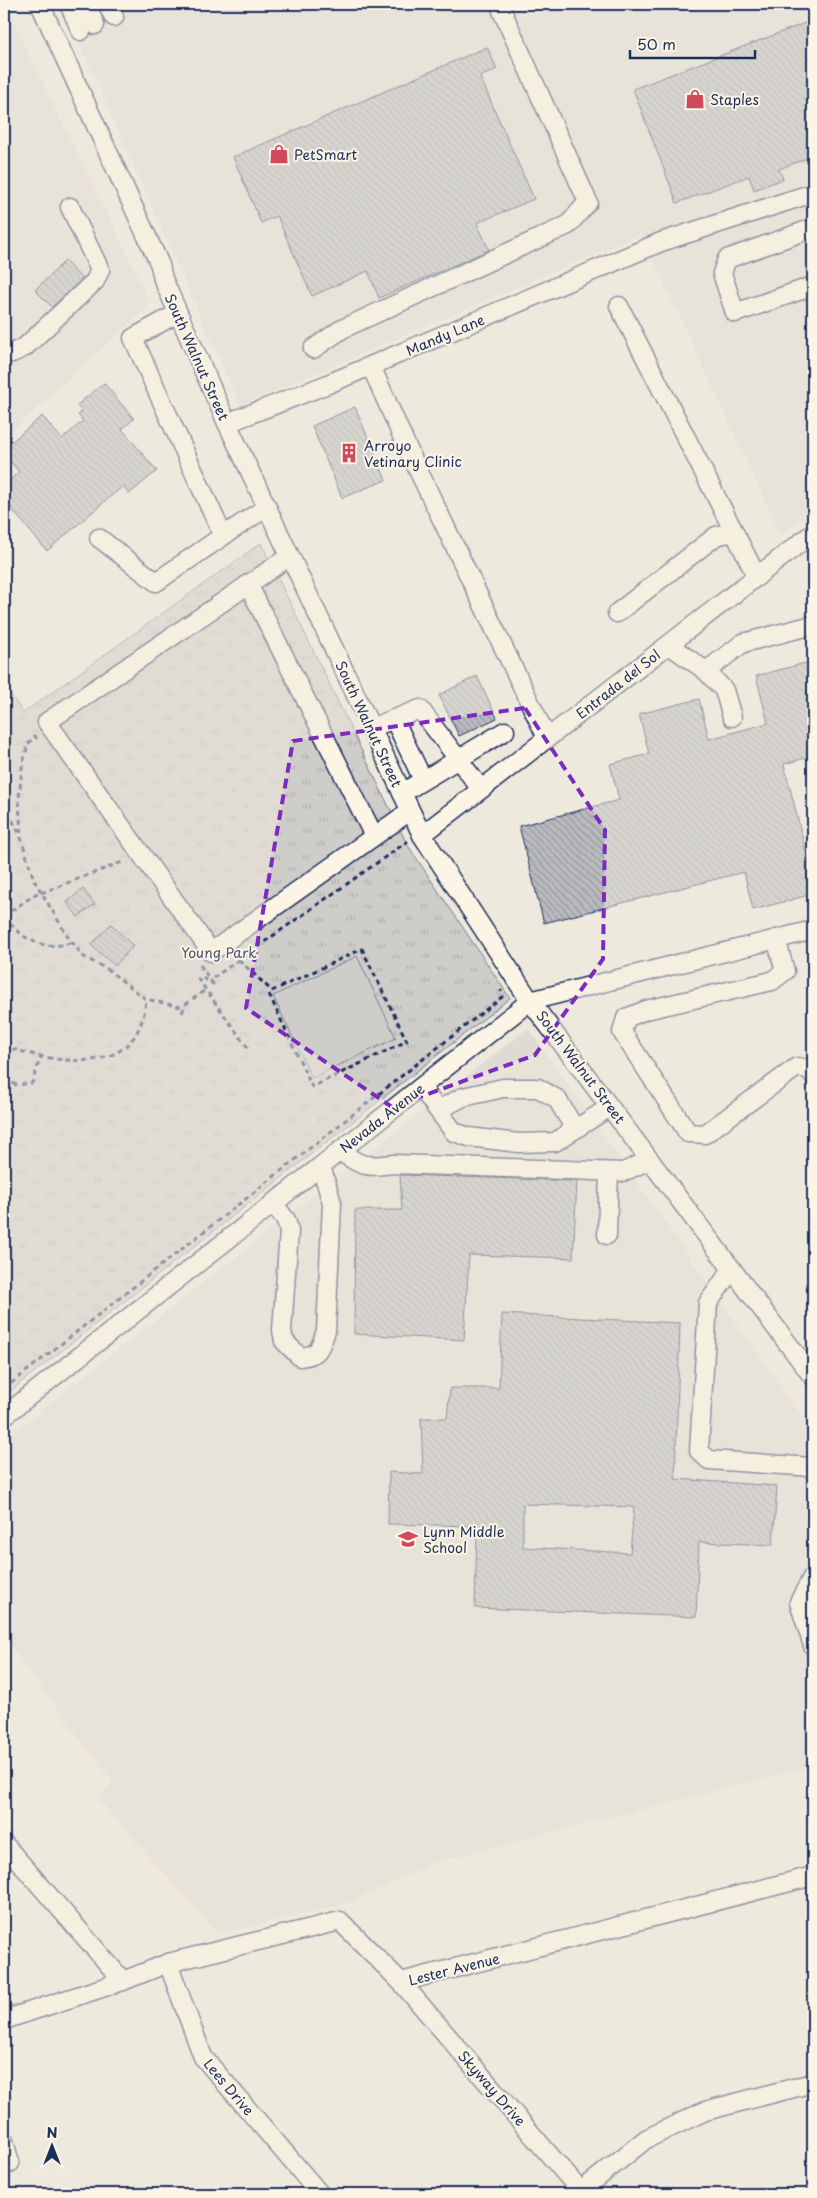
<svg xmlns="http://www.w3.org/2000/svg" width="817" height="2198" viewBox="0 0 817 2198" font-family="'Playpen Sans',sans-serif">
<defs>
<pattern id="grass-tufts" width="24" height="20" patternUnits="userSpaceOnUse" patternTransform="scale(1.25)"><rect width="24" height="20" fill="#cfcdca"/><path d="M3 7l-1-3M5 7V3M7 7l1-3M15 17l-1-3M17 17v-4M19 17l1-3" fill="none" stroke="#b1b0b0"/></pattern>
<pattern id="building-back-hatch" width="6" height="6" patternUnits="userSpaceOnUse" patternTransform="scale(1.25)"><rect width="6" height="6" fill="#babbbe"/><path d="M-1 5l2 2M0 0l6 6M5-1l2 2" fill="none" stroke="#96989e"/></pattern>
</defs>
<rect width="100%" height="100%" fill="#eee9dd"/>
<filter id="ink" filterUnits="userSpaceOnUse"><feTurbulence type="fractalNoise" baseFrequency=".02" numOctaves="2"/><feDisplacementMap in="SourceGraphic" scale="10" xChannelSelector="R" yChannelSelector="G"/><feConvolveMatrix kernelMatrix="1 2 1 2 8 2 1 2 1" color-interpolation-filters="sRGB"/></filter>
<g filter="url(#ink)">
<g fill="#dedbd4">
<path d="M4,4L132,264L150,305L4,438Z"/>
<path d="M62,4H813V510L781,535L641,234L240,406Z"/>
<path d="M528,1028L813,1432V1766L435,1862L352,1902L218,1934L99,1800L112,1781L4,1638V1439Z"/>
</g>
<path fill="url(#grass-tufts)" stroke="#757e94" d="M261,543L407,844L510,998L4,1396V684L23,713Z"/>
<path fill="#cfcdca" stroke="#757e94" d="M357,956L396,1038L312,1078L273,996Z"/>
<g fill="url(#building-back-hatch)" stroke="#1b2f5e" fill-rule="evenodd">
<path d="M813,20V156L779,169L783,179L754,190L749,176L677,203L633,89Z"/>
<path d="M487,47L497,69L480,77L534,199L477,223L489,250L468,259L379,298L368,271L312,296L277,216L261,223L233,157Z"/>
<path d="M65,261L82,279L52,307L35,290Z"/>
<path d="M104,383L134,419L122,429L157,471L129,494L123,486L47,551L4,500V485L19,472L4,454V448L42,416L62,439L83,421L78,415L82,412L77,405Z"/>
<path d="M355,407L386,480L342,498L312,426Z"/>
<path d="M813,661V756L784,764L813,880V894L753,910L744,872L544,923L519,826L619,800L610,764L649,754L639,714L699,699L709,739L768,723L756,676Z"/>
<path d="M477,676L497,718L459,736L439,695Z"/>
<path d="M83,889L95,904L78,917L67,902Z"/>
<path d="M111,924L133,946L115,966L91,945Z"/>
<path d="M400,1175L577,1181L573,1258L469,1255L464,1340L354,1334L355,1210H402Z"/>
<path d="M502,1314L680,1323L675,1479L777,1486L773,1545L699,1542L696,1617L475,1608L477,1526L388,1524L389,1472L423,1474L421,1418H447L450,1388H499ZM523,1504L634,1507L630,1553L523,1547Z"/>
</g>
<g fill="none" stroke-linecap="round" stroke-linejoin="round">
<defs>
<g id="minor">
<path d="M40,4L160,265L163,279L227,423L422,835L530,1001L813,1377"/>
<path d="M69,4L81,31"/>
<path d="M107,4L114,17"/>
<path d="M88,8L95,25"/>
<path d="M813,228L727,259L722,273L735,313L813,286"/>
<path d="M619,306L757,577"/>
<path d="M313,349L342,329L568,225L588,202L502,11"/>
<path d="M4,352L12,353L25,347L95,281L100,270L70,207"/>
<path d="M371,366L406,445L547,738"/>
<path d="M227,423L328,384L661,242L813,193"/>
<path d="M223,536L267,507"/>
<path d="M99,538L156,582L223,536L133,338L178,313"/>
<path d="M290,556L47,722L211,952L410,811"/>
<path d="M248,584L374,836"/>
<path d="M617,613L716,536L732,532"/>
<path d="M669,645L706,671L724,690L732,717"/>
<path d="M706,671L743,643L813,625"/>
<path d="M394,719L423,780"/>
<path d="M371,728L420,709L481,789"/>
<path d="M402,793L505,731"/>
<path d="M422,835L813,533"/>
<path d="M776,939L785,971L772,981L646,1010L626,1018L622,1032L688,1133L705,1134L797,1067L809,1069L813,1075"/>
<path d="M421,1087L454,1132L469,1137L518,1143L555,1142L610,1107"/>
<path d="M438,1110L463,1097L503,1088H538L557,1099L575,1129"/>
<path d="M340,1151C363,1168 366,1167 394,1164L623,1172L650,1160"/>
<path d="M273,1203L286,1220L289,1231L282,1330L284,1341L300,1357C320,1355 319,1349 326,1331L332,1203L321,1166"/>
<path d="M607,1235L609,1172"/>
<path d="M732,1269L708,1303L699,1451L709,1460L813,1467"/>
<path d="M4,1416L530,1001L813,930"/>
<path d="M813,1576L799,1602L813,1646"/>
<path d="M4,1844L123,1981"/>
<path d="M168,1963L203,2057L320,2194"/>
<path d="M401,1982L583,2194"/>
<path d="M4,2020L123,1981L168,1963L340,1921L401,1982L813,1876"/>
<path d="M4,2141L10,2163"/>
<path d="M581,2191L646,2139L705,2111L813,2083"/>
</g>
</defs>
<use href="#minor" stroke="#1b2f5e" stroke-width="21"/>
<g stroke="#1b2f5e" stroke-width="3" stroke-dasharray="5 4" stroke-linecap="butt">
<path d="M37,739L35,736L28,744L22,767L19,798L21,838L34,880L68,937L84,957L107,969L146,999L185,1008"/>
<path d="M4,804L20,835"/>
<path d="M41,893L125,861"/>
<path d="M4,916L40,891"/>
<path d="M4,917C24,940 42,952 73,942"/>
<path d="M239,960L272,991L362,949L407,1041L312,1087L269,994L272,991"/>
<path d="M200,965L213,984"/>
<path d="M182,1013L186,1004L205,990"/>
<path d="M4,1046C59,1064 140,1080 146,999"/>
<path d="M248,1048L198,979L203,978L213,984V978L408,841"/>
<path d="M4,1080L17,1085L32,1083L41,1056"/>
<path d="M4,1389L502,997L501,990"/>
</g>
<use href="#minor" stroke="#fcf5e5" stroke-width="18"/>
</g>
</g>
<path d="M0 0H817V2198H0ZM525,708L605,830L603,959L535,1055L392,1107L246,1008L293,741Z" fill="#eee9dd" fill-opacity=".55" fill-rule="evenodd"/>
<path fill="none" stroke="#7b2cbf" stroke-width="4" stroke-dasharray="10 6" stroke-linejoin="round" d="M525,708L605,830L603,959L535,1055L392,1107L246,1008L293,741Z"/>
<defs>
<symbol id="shop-bare" viewBox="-9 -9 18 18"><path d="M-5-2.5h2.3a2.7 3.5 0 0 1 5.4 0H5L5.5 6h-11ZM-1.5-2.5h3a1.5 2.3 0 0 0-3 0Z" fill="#d1495b" stroke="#fcf5e5" stroke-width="2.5" paint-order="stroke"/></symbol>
<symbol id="building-bare" viewBox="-9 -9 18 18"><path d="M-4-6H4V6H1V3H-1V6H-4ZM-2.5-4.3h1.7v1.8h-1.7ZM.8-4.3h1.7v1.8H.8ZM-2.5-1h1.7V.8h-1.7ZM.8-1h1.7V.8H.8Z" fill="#d1495b" stroke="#fcf5e5" stroke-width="2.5" paint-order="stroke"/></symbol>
<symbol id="school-bare" viewBox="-9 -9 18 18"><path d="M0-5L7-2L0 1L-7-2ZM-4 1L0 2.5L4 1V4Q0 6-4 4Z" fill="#d1495b" stroke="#fcf5e5" stroke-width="2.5" paint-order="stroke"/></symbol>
</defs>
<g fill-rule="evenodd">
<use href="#shop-bare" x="681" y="85" width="28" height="28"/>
<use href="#shop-bare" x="265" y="140" width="28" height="28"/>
<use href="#building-bare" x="335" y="439" width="28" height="28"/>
<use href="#school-bare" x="394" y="1525" width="28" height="28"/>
</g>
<g text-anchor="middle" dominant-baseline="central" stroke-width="4" stroke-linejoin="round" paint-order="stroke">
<g font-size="14" fill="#1b2f5e" stroke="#fcf5e5" text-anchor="start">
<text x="710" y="99">Staples</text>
<text x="294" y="154">PetSmart</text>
<text x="364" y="445">Arroyo<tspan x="364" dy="16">Vetinary Clinic</tspan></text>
<text x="423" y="1531">Lynn Middle<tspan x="423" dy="16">School</tspan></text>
</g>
<g font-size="14" fill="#1b2f5e" stroke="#fcf5e5">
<text transform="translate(445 335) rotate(-23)">Mandy Lane</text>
<text transform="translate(197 357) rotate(66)">South Walnut Street</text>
<text transform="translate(618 684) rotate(-38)">Entrada del Sol</text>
<text transform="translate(369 724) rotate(65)">South Walnut Street</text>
<text transform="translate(581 1067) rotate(53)">South Walnut Street</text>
<text transform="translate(382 1118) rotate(-38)">Nevada Avenue</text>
<text transform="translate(454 1969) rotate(-14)">Lester Avenue</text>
<text transform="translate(229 2087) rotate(50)">Lees Drive</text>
<text transform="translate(492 2088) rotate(49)">Skyway Drive</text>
</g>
<g font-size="14" fill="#485679" stroke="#fcf5e5">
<text x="219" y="952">Young Park</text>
</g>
</g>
<rect width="817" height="2198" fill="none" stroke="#fcf5e5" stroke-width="20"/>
<rect x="10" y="10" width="797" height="2178" fill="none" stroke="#1b2f5e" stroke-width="2" filter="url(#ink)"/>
<g transform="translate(52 2146)" stroke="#fcf5e5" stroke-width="4" paint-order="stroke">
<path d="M0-4L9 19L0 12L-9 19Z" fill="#1b2f5e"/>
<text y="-8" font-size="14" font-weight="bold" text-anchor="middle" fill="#1b2f5e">N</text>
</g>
<path d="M630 50v8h125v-8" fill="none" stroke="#1b2f5e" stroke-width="2.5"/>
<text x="637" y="50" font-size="15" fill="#1b2f5e" stroke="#fcf5e5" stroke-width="4" paint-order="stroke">50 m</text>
</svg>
